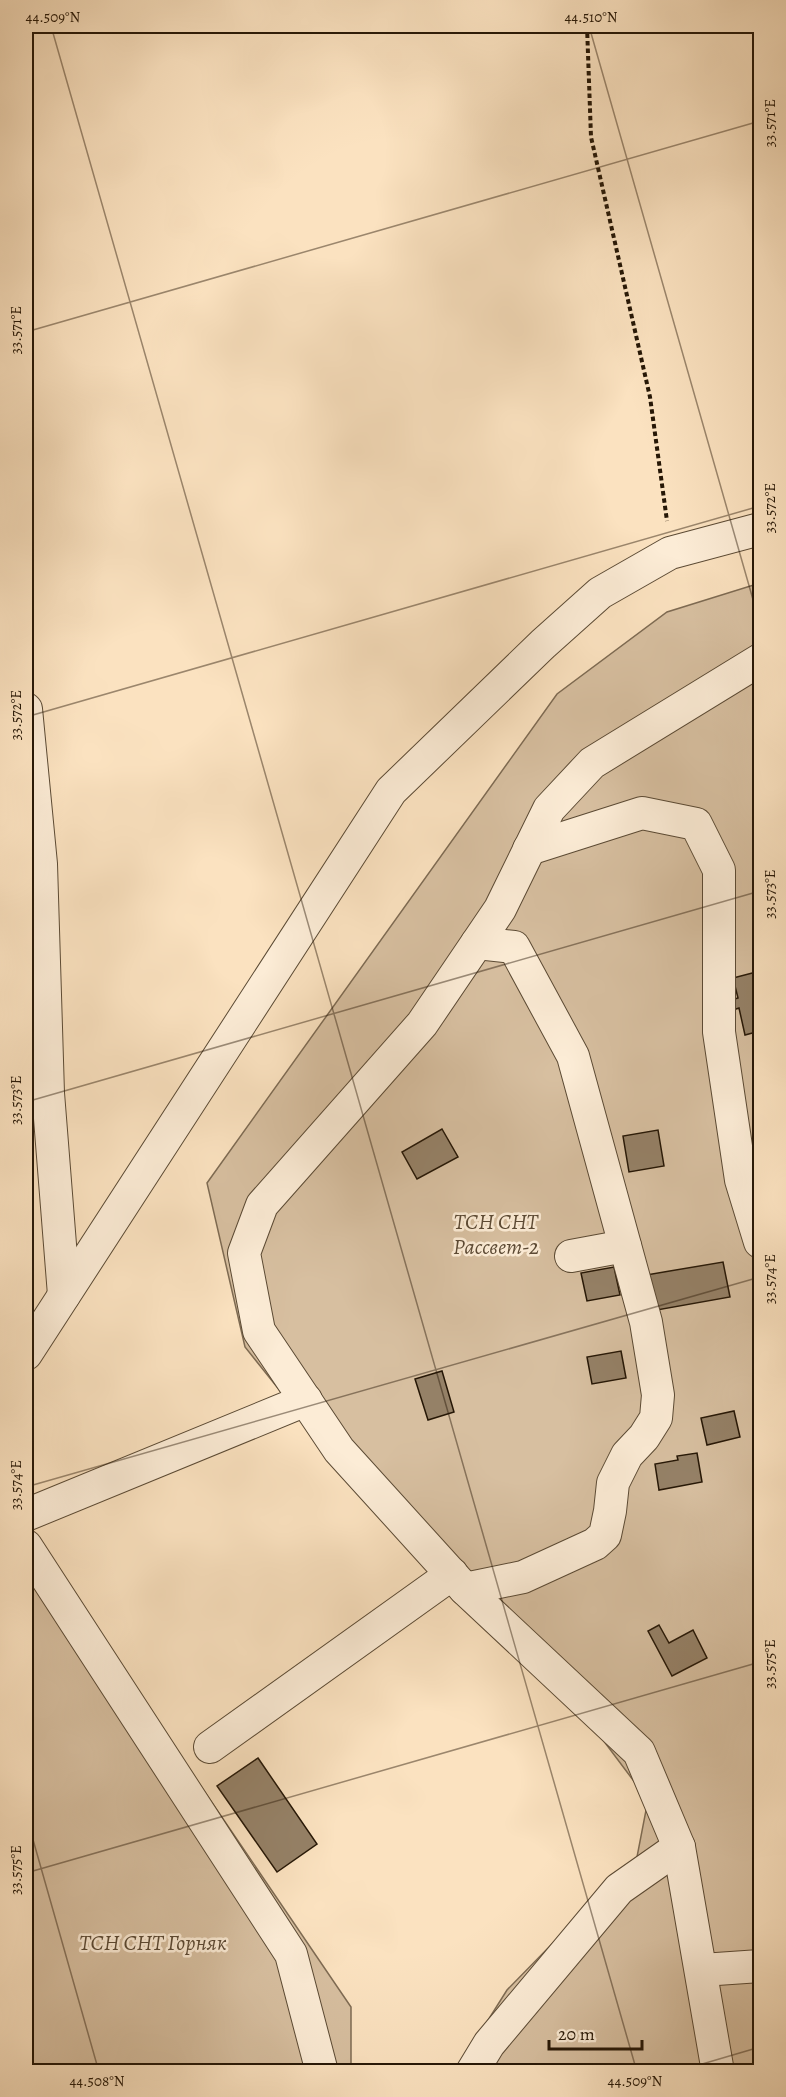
<svg xmlns="http://www.w3.org/2000/svg" width="786" height="2097" viewBox="0 0 786 2097" font-family="Alegreya,serif">
<rect width="100%" height="100%" fill="#fbe2c0"/>
<filter id="stains"><feTurbulence type="fractalNoise" baseFrequency=".00333" numOctaves="4"/><feColorMatrix values="0 0 0 0 .2 0 0 0 0 .09 0 0 0 0 .02 0 0 0 .5 -.17"/></filter>
<radialGradient id="worn" r=".72"><stop offset=".6" stop-color="#630" stop-opacity="0"/><stop offset="1" stop-color="#630" stop-opacity=".3"/></radialGradient>
<g fill="#d7bfa0" stroke="#7e6b53" stroke-width="1.5">
<path d="M760,583V2071H456L507,1990L637,1857L648,1800L588,1720L341,1467L245,1347L207,1183L557,694L667,612Z"/>
<path d="M26,1529L351,2007V2071H26Z"/>
</g>
<g fill="#958167" stroke="#261706" stroke-width="1.5">
<path d="M760,971V1031L745,1035L739,1008L733,1010L731,1000L738,998L733,978Z"/>
<path d="M442,1129L458,1157L417,1179L402,1152Z"/>
<path d="M658,1130L664,1166L629,1172L623,1136Z"/>
<path d="M723,1262L730,1297L657,1310L646,1275Z"/>
<path d="M614,1267L620,1295L587,1301L581,1273Z"/>
<path d="M621,1351L626,1378L592,1384L587,1357Z"/>
<path d="M442,1371L454,1412L428,1420L415,1379Z"/>
<path d="M734,1411L740,1437L707,1445L701,1418Z"/>
<path d="M697,1453L702,1482L659,1490L655,1464L678,1460L677,1456Z"/>
<path d="M659,1625L669,1643L693,1630L707,1658L672,1676L648,1631Z"/>
<path d="M258,1758L317,1844L277,1872L217,1786Z"/>
</g>
<g fill="none" stroke-linecap="round" stroke-linejoin="round">
<defs>
<g id="minor">
<path d="M26,709L41,864L48,1093L64,1295"/>
<path d="M529,849L642,813L696,824L719,870V1032L741,1180L760,1242"/>
<path d="M571,1256L625,1246"/>
<path d="M26,1354L391,791L543,644L600,593L670,553L760,529"/>
<path d="M26,1515L306,1400"/>
<path d="M26,1546L291,1954L322,2072"/>
<path d="M465,1589L523,1577L595,1544L605,1535L610,1511L613,1483L627,1455L644,1437L656,1418L658,1395L646,1322L573,1056L514,947L477,943"/>
<path d="M210,1747L452,1574"/>
<path d="M702,1970L760,1966"/>
<path d="M472,2072L489,2044L619,1889L679,1847"/>
<path d="M718,2072L679,1847L639,1752L465,1589L339,1450L259,1331L244,1253L262,1205L422,1024L500,909L549,809L592,763L760,660"/>
</g>
</defs>
<use href="#minor" stroke="#5b4a34" stroke-width="34"/>
<path stroke="#261706" stroke-width="4" stroke-dasharray="4.5 3" stroke-linecap="butt" d="M587,26L591,137L650,397L667,521"/>
<use href="#minor" stroke="#fcecd6" stroke-width="32"/>
</g>
<path fill="none" stroke="#261706" stroke-width="1.5" stroke-opacity="0.45" d="M51,26L637,2072M589,26L760,624M26,332L760,121M26,717L760,506M26,1102L760,891M26,1487L760,1277M26,1815L99,2072M26,1873L760,1662M675,2072L760,2047"/>
<g text-anchor="middle" dominant-baseline="central" stroke-width="5" stroke-linejoin="round" paint-order="stroke">
<g font-size="22" font-style="italic" fill="#5b4934" stroke="#fcecd6">
<text x="496" y="1222">ТСН СНТ<tspan x="496" dy="25">Рассвет-2</tspan></text>
<text x="153" y="1943">ТСН СНТ Горняк</text>
</g>
</g>
<rect width="786" height="2097" fill="none" stroke="#fbe2c0" stroke-width="66"/>
<path d="M549 2040v9h93v-9" fill="none" stroke="#261706" stroke-width="3"/>
<text x="558" y="2040" font-size="18" fill="#261706" stroke="#fcecd6" stroke-width="4.5" paint-order="stroke">20 m</text>
<rect x="33" y="33" width="720" height="2031" fill="none" stroke="#261706" stroke-width="2"/>
<g font-size="15" text-anchor="middle" fill="#261706">
<text x="53" y="22">44.509°N</text>
<text x="591" y="22">44.510°N</text>
<text transform="translate(770 123) rotate(-90)" y="5">33.571°E</text>
<text transform="translate(16 330) rotate(-90)" y="5">33.571°E</text>
<text transform="translate(770 508) rotate(-90)" y="5">33.572°E</text>
<text transform="translate(16 715) rotate(-90)" y="5">33.572°E</text>
<text transform="translate(770 894) rotate(-90)" y="5">33.573°E</text>
<text transform="translate(16 1100) rotate(-90)" y="5">33.573°E</text>
<text transform="translate(770 1279) rotate(-90)" y="5">33.574°E</text>
<text transform="translate(16 1485) rotate(-90)" y="5">33.574°E</text>
<text transform="translate(770 1664) rotate(-90)" y="5">33.575°E</text>
<text transform="translate(16 1870) rotate(-90)" y="5">33.575°E</text>
<text x="97" y="2086">44.508°N</text>
<text x="635" y="2086">44.509°N</text>
</g>
<rect width="100%" height="100%" filter="url(#stains)"/>
<rect width="100%" height="100%" fill="url(#worn)"/>
</svg>
